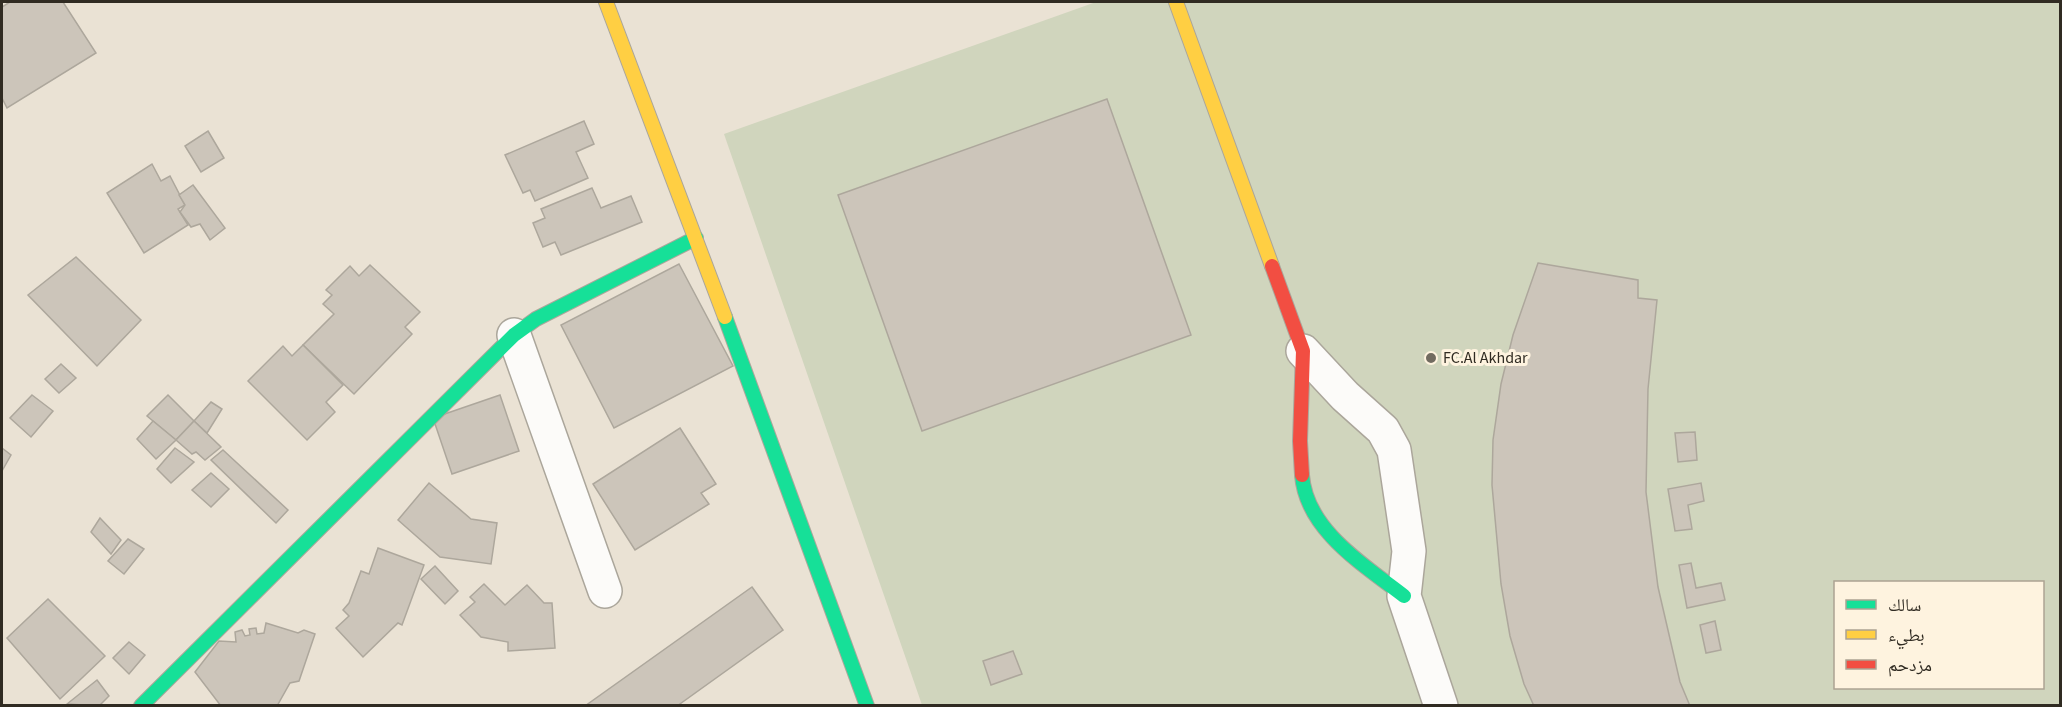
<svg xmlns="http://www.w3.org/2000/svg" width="2062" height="707" viewBox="0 0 2062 707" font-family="'Source Sans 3','Noto Naskh Arabic',sans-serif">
<rect width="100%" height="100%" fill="#eae2d4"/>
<path fill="#d0d5bd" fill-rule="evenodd" d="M1096,2H2060V705H922L724,134ZM1836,582H2042V688H1836Z"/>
<g fill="#ccc5ba" stroke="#ada79c" stroke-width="1.5">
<path d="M10,2H63L96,53L7,108L2,98V7Z"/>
<path d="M1107,99L1191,335L922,431L838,195Z"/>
<path d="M584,121L594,144L576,152L588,178L535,201L530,190L523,193L505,155Z"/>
<path d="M208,131L224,158L201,172L185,146Z"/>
<path d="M152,164L161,181L170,176L185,205L178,209L188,225L144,253L107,193Z"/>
<path d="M193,185L225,228L210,240L200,224L191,227L180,212L185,205L179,195Z"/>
<path d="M592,188L601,208L631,196L642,222L561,255L555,242L543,247L533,223L545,218L541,209Z"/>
<path d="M76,257L141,320L97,366L28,295Z"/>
<path d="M1538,263L1638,280V298L1657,300L1648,389L1646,492L1658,587L1680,682L1690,706H1534L1524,684L1510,636L1501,584L1492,485L1493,440L1501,384L1513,335Z"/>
<path d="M679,264L733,366L614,428L561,325Z"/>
<path d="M370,265L420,312L405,327L412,334L354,394L303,345L334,314L323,304L332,295L326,290L350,266L359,276Z"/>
<path d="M303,345L343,385L326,402L335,412L307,440L248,381L283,346L292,356Z"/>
<path d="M61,364L76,378L59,393L45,379Z"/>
<path d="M32,395L53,411L31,437L10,418Z"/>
<path d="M168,395L194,421L176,440L147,416Z"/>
<path d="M500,395L519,451L452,474L433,418Z"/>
<path d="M211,402L222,409L207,433L194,421Z"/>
<path d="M153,421L176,440L156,459L137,439Z"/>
<path d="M194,421L221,447L205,460L196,452L192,454L176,440Z"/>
<path d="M680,428L716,484L701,493L709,504L635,550L593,484Z"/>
<path d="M1695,432L1697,460L1678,462L1675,433Z"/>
<path d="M2,448L11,455L2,471Z"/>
<path d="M175,448L194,462L171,483L157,469Z"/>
<path d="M223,450L288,510L276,523L211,460Z"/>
<path d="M211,473L229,489L211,507L192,490Z"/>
<path d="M429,483L471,519L497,523L491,564L440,557L398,520Z"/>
<path d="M1701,483L1704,501L1688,505L1692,529L1675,531L1668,489Z"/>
<path d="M100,518L121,540L111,554L91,532Z"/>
<path d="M128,539L144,549L124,574L108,561Z"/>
<path d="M378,548L424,565L402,625L398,623L363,657L336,628L349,616L343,610L349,603L361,571L369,574Z"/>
<path d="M1691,563L1696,588L1721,583L1725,600L1687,608L1679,565Z"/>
<path d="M435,566L458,591L445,604L421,579Z"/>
<path d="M484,584L505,605L527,585L544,603H552L555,648L508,651V642L481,637L460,615L475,602L470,597Z"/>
<path d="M752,587L783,630L677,706H585Z"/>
<path d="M48,599L105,656L60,699L7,638Z"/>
<path d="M1715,621L1721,650L1706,653L1700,625Z"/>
<path d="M266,623L298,633L304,630L315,634L299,681L290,683L277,706H221L195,672L219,641L236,642L235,632L242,630L245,636L250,635L249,629L256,628L257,634L264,633Z"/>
<path d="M129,642L145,655L129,674L113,658Z"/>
<path d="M1013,651L1022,674L991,685L983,661Z"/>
<path d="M97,680L109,696L99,706L67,704Z"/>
</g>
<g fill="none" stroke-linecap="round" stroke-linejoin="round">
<defs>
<g id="street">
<path d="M514,335L605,591"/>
<path d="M1303,351L1345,396L1383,430L1394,450L1409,551L1404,596L1441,706"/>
</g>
<g id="fast">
<path d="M725,317L867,706"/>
<path d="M1302,475C1306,530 1364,565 1404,596"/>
<path d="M141,706L514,335L536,319L696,238"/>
</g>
<g id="slow">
<path d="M606,2L725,317"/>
<path d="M1176,2L1272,266"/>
</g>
<path id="jam" d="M1272,266L1303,351L1300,441L1302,475"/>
</defs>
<use href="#street" stroke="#aba69b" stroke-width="36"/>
<use href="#fast" stroke="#aba69b" stroke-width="16"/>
<use href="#slow" stroke="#aba69b" stroke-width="16"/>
<use href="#jam" stroke="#aba69b" stroke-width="16"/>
<use href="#street" stroke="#fcfbf9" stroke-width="33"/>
<use href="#fast" stroke="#16e098" stroke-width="14"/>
<use href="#slow" stroke="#ffcf43" stroke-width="14"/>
<use href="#jam" stroke="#f24e42" stroke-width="14"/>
</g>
<circle fill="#716b60" stroke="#fef3df" stroke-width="2" cx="1431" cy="358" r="6"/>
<g text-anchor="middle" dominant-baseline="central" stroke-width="6" stroke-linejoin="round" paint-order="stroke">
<g font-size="16" fill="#302b22" stroke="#fef3df" text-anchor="start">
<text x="1443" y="358">FC.Al Akhdar</text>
</g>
</g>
<rect width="2062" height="707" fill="none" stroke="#302b22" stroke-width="6"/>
<rect x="1834" y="581" width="210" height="108" fill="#fef3df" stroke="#aca393" stroke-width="1.5"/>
<rect x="1846" y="600" width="30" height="9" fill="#16e098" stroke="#aca393" stroke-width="1.5"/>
<text x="1888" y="611" font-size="18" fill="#302b22">سالك</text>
<rect x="1846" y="630" width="30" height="9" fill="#ffcf43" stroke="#aca393" stroke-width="1.5"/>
<text x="1888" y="641" font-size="18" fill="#302b22">بطيء</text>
<rect x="1846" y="660" width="30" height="9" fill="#f24e42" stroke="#aca393" stroke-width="1.5"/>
<text x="1888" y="671" font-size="18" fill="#302b22">مزدحم</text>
</svg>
